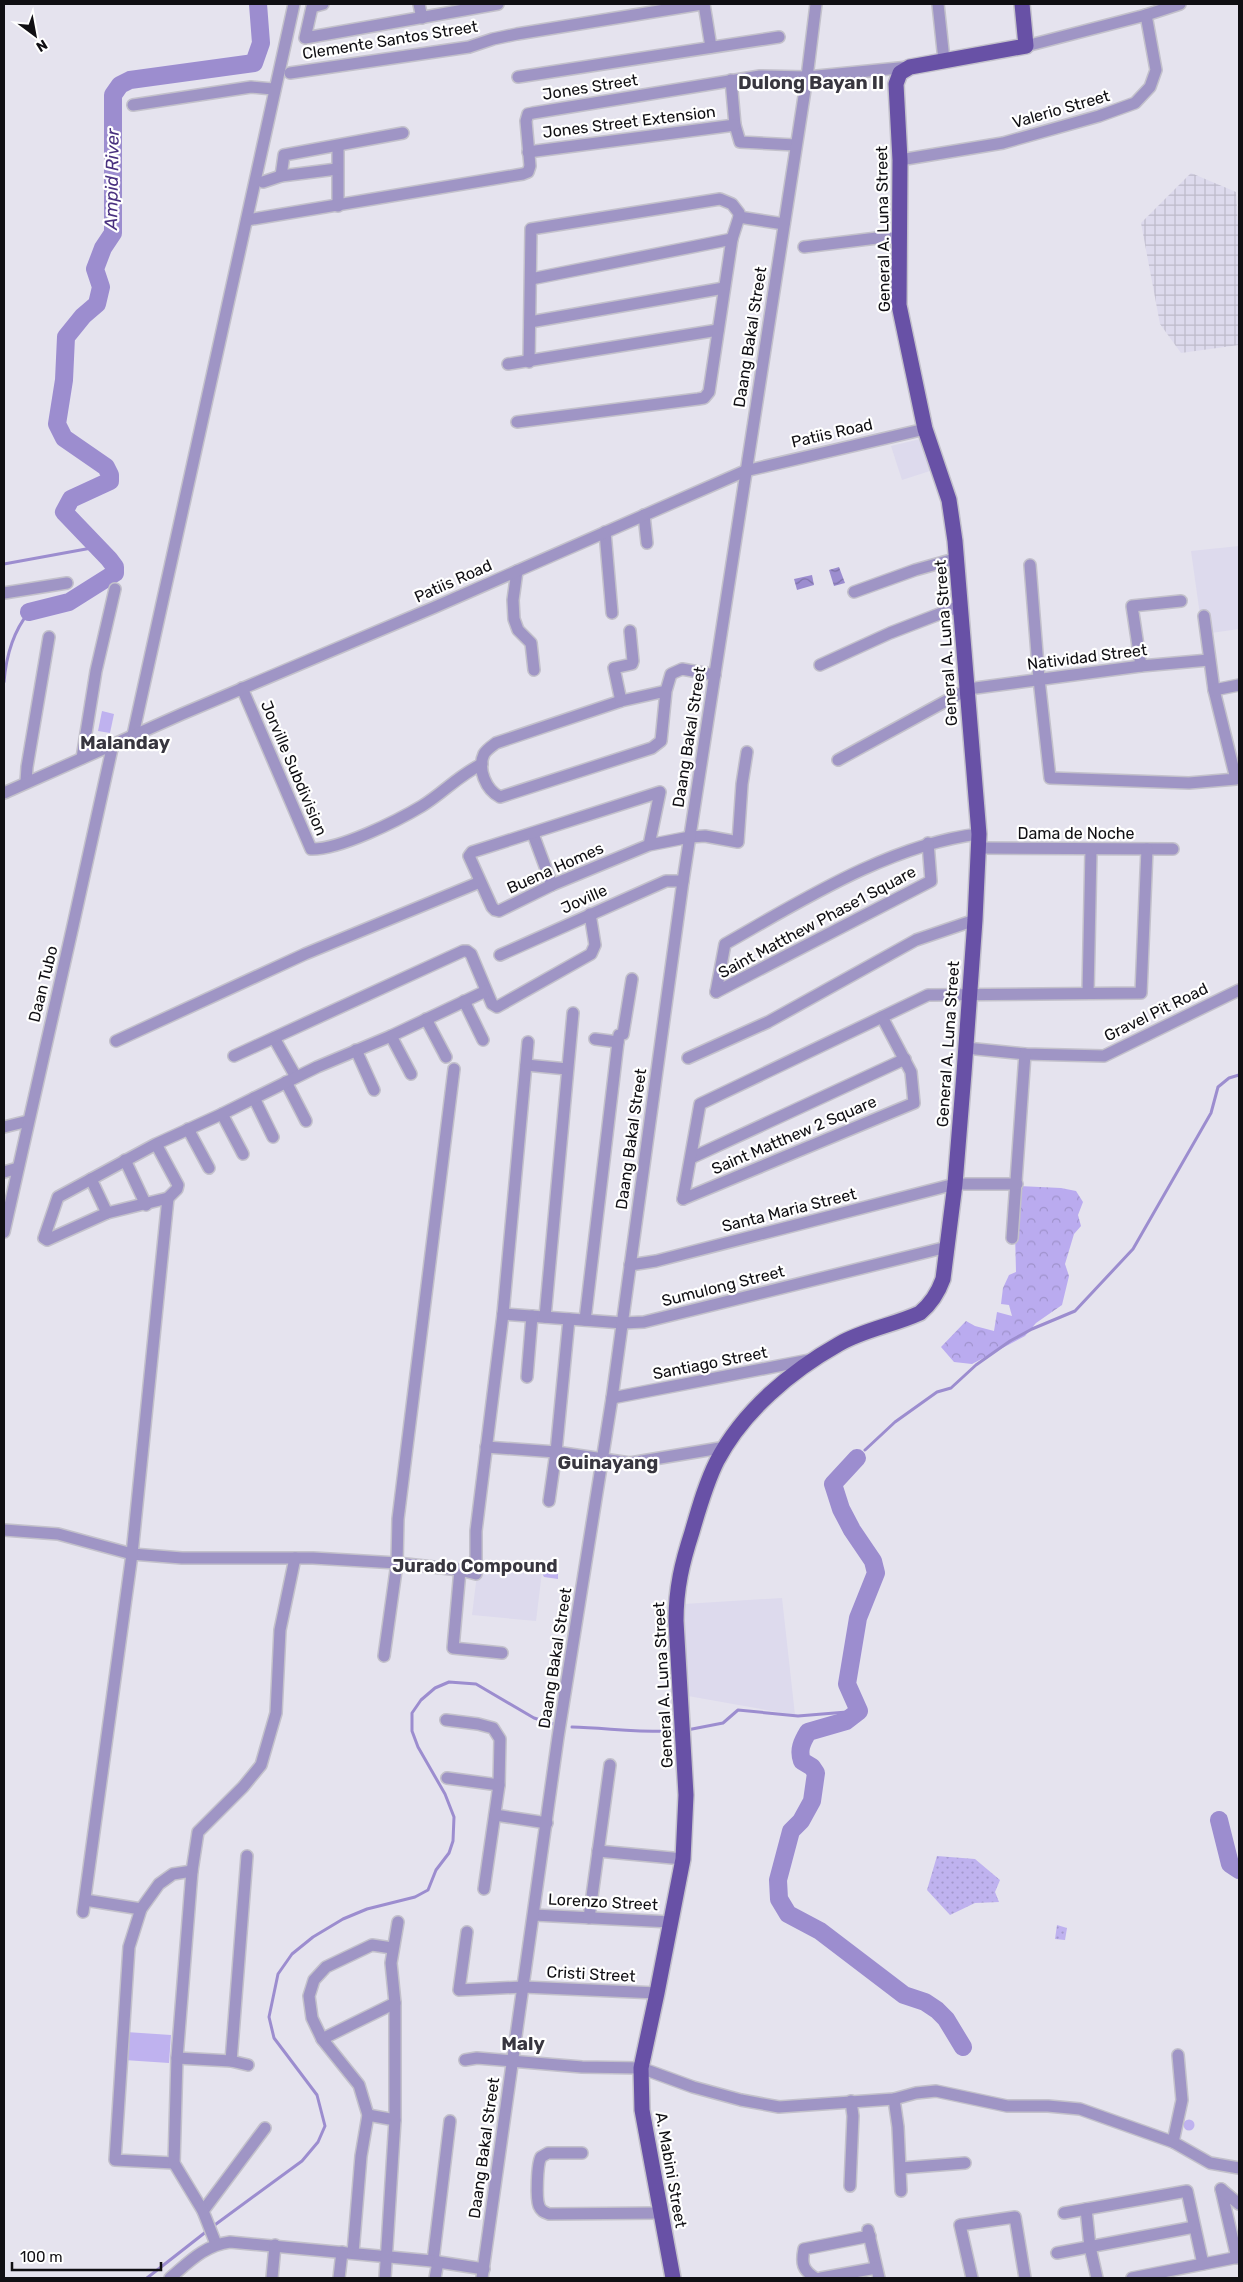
<svg xmlns="http://www.w3.org/2000/svg" width="1243" height="2282" viewBox="0 0 1243 2282" font-family="Rubik,sans-serif">
<defs>
<pattern id="industrial-grid" width="8" height="8" patternUnits="userSpaceOnUse" patternTransform="scale(1.25)"><rect width="8" height="8" fill="#dddaed"/><path d="M0 4h8M4 0v8" fill="none" stroke="#bdbaca"/></pattern>
<pattern id="grass-dots" width="8" height="8" patternUnits="userSpaceOnUse" patternTransform="scale(1.25)"><rect width="8" height="8" fill="#bfb2ef"/><path d="M2 2h.1M6 6h.1" fill="none" stroke="#a398cc" stroke-width="1.8" stroke-linecap="round"/></pattern>
<pattern id="forest-crowns" width="20" height="18" patternUnits="userSpaceOnUse" patternTransform="scale(1.25)"><rect width="20" height="18" fill="#baabef"/><path d="M2 6a3 3 0 1 1 6 0M12 15a3 3 0 1 1 6 0" fill="none" stroke="#9f92cc"/></pattern>
<pattern id="park-tufts" width="24" height="20" patternUnits="userSpaceOnUse" patternTransform="scale(1.25)"><rect width="24" height="20" fill="#bfb2ef"/><path d="M3 7l-1-3M5 7V3M7 7l1-3M15 17l-1-3M17 17v-4M19 17l1-3" fill="none" stroke="#a398cc"/></pattern>
<pattern id="water-waves" width="16" height="10" patternUnits="userSpaceOnUse" patternTransform="scale(1.25)"><rect width="16" height="10" fill="#9c8dcf"/><path d="M0 5q4-4 8 0t8 0" fill="none" stroke="#7e72a7"/></pattern>
</defs>
<rect width="100%" height="100%" fill="#e5e3ee"/>
<g fill="#dddaed">
<path d="M924,438L933,470L902,480L891,446Z"/>
<path d="M1239,546V629L1211,633L1209,613L1200,615L1191,551Z"/>
<path d="M478,1566L542,1572L536,1621L472,1615Z"/>
<path d="M782,1598L795,1715L688,1696L684,1604Z"/>
</g>
<path fill="url(#industrial-grid)" d="M1191,173L1236,192L1239,242V345L1181,353L1160,324L1141,223Z"/>
<g fill="url(#grass-dots)">
<path d="M937,1856L975,1859L1000,1880L995,1892L999,1902L975,1903L950,1915L927,1890Z"/>
<path d="M1057,1925L1067,1928L1065,1940L1055,1939Z"/>
</g>
<path fill="url(#forest-crowns)" d="M1019,1186L1061,1188L1076,1191L1083,1202L1078,1215L1081,1226L1074,1234L1065,1264L1069,1276L1062,1305L1036,1323L1025,1336L972,1364L954,1362L941,1347L966,1321L975,1326L994,1331L997,1312L1012,1316L1009,1305L1001,1304L1003,1288L1009,1275L1016,1272L1015,1232Z"/>
<path fill="url(#park-tufts)" d="M540,1561L549,1562L558,1570V1579L544,1577L540,1570Z"/>
<g fill="#bfb2ef">
<path d="M102,711L114,714L110,733L98,731Z"/>
<path d="M126,2032L171,2035L169,2063L124,2060Z"/>
<circle cx="1189" cy="2125" r="5.5"/>
</g>
<g fill="url(#water-waves)">
<path d="M839,567L845,583L834,586L829,570Z"/>
<path d="M812,575L814,585L797,590L794,579Z"/>
</g>
<g fill="none" stroke-linecap="round" stroke-linejoin="round">
<g stroke="#9c8dcf" stroke-width="3">
<path d="M4,564L97,547"/>
<path d="M4,682C6,657 12,633 29,612"/>
<path d="M865,1450L895,1422L937,1392L951,1388L976,1365L1010,1341L1032,1329L1075,1311L1133,1249L1211,1113L1218,1087L1229,1078L1239,1075"/>
<path d="M572,1727C607,1728 644,1733 678,1731"/>
<path d="M687,1730L723,1723L738,1710L798,1716L859,1711"/>
<path d="M212,2227L302,2161L318,2142L325,2126L317,2095L274,2038L269,2017L278,1974L292,1954L313,1937L343,1919L367,1909L415,1897L428,1890L436,1870L449,1853L453,1841L454,1817L445,1794L418,1747L412,1731V1713L421,1700L435,1688L449,1682L476,1684L534,1718L557,1725"/>
<path d="M147,2278L207,2231"/>
</g>
<g stroke="#9c8dcf" stroke-width="18">
<path d="M29,612L69,602L115,573V567L109,559L64,512L71,499L110,481V475L106,467L64,438L57,424L64,380L66,337L83,316L97,304L101,287L95,269L103,248L113,233V95L120,85L130,80L254,63L261,43L258,4"/>
<path d="M857,1458L833,1484L841,1509L852,1530L873,1561L876,1573L858,1618L847,1684L859,1711L846,1721L808,1732C802,1742 798,1750 802,1761L812,1767L816,1773L812,1801L801,1821L791,1831L778,1880L779,1899L788,1914L820,1931L904,1995L925,2002L937,2010L946,2019L963,2047"/>
<path d="M1219,1820L1230,1864L1239,1870"/>
</g>
<defs>
<g id="minor">
<path d="M323,4L312,7L305,38L498,4"/>
<path d="M419,4L422,18"/>
<path d="M704,4L711,47"/>
<path d="M938,4L944,60"/>
<path d="M1026,46L1146,15L1180,4"/>
<path d="M290,73L469,47L493,39L517,34L702,4"/>
<path d="M518,77L779,37"/>
<path d="M731,80L735,125L740,142L795,145"/>
<path d="M133,105L251,87L273,89"/>
<path d="M338,146V206"/>
<path d="M528,152L735,125"/>
<path d="M900,160L1003,143L1099,116L1135,103L1150,87L1156,70L1146,15"/>
<path d="M281,176L284,155L403,133"/>
<path d="M263,182L281,176L337,169"/>
<path d="M247,220L523,174L528,172L530,166L526,121L528,114L533,113L760,76L807,77L909,67"/>
<path d="M804,247L877,238H898"/>
<path d="M531,279L732,239"/>
<path d="M530,322L724,288"/>
<path d="M529,362L531,229L720,199L732,204L739,213V217L784,224"/>
<path d="M508,364L718,330"/>
<path d="M517,422L698,399L704,398L709,392L732,239L739,217"/>
<path d="M644,515L647,543"/>
<path d="M605,532L612,613"/>
<path d="M1030,565L1039,679L1050,778L1189,783L1236,779L1214,690L1204,616"/>
<path d="M517,571L513,600L514,619L518,630L531,643L534,670"/>
<path d="M854,592L915,570L958,558"/>
<path d="M4,593L67,583"/>
<path d="M820,665L890,633L960,606"/>
<path d="M1141,666L1132,606L1181,601"/>
<path d="M242,688L311,849C339,850 397,821 422,806C443,793 459,775 482,764"/>
<path d="M1214,690L1239,685"/>
<path d="M666,691L621,701L496,743C492,746 486,750 484,754C477,769 486,790 500,797L652,748L661,741L666,691L671,674L682,669L715,675"/>
<path d="M621,701L614,668L632,664L633,661L630,631"/>
<path d="M133,735L294,4"/>
<path d="M82,758L96,671L115,589"/>
<path d="M838,760L968,689L1141,666L1209,660"/>
<path d="M26,782L27,767L49,637"/>
<path d="M4,793L182,714L435,607L745,471L925,429"/>
<path d="M533,834L552,885"/>
<path d="M649,845L660,792L472,852L469,856L492,907L495,910L499,911L552,885L649,845L690,837L705,836L738,842L742,784L747,752"/>
<path d="M979,848L1173,849"/>
<path d="M500,955L666,881H683"/>
<path d="M716,992L725,944C801,901 891,844 979,834"/>
<path d="M716,992L931,881L928,843"/>
<path d="M1088,993L1091,850"/>
<path d="M464,1001L483,1040"/>
<path d="M426,1019L446,1057"/>
<path d="M391,1036L411,1074"/>
<path d="M274,1038L296,1077"/>
<path d="M595,1039L618,1042"/>
<path d="M116,1041L305,954L480,882"/>
<path d="M966,1048L1025,1054L1104,1056L1239,990"/>
<path d="M356,1050L374,1090"/>
<path d="M234,1056L463,951H467L471,954L492,1004L497,1007L591,954L595,945L590,914"/>
<path d="M688,1058L768,1022L916,940L975,920"/>
<path d="M526,1065L567,1069"/>
<path d="M286,1082L306,1121"/>
<path d="M254,1098L273,1137"/>
<path d="M222,1114L243,1154"/>
<path d="M4,1127L28,1121"/>
<path d="M188,1129L209,1168"/>
<path d="M156,1144L178,1185L177,1189L168,1198L107,1213L47,1240L44,1238L58,1197L156,1144L222,1114L317,1067L391,1036L486,991"/>
<path d="M691,1158L905,1059"/>
<path d="M125,1160L146,1205"/>
<path d="M4,1172L18,1168"/>
<path d="M91,1179L107,1213"/>
<path d="M683,1199L700,1104L928,995L1141,993L1147,849"/>
<path d="M683,1199L914,1103L911,1072L882,1017"/>
<path d="M4,1232C40,1069 78,907 113,744"/>
<path d="M1012,1238L1025,1054"/>
<path d="M630,1265L656,1261L955,1184H1017"/>
<path d="M503,1314L623,1323L644,1322L947,1247"/>
<path d="M545,1317L573,1013"/>
<path d="M585,1320L618,1042L619,1035L623,1034L632,979"/>
<path d="M527,1377L532,1316"/>
<path d="M612,1398L809,1360"/>
<path d="M486,1447L556,1452L630,1463L726,1447"/>
<path d="M549,1501L556,1452L569,1319"/>
<path d="M4,1530L58,1534L132,1554L182,1558H313L397,1563L460,1570L476,1574V1531L503,1314L528,1042"/>
<path d="M460,1570L453,1648L502,1653"/>
<path d="M384,1656L397,1563L398,1519L454,1069"/>
<path d="M446,1720L478,1724L493,1728L500,1739L499,1785L484,1889"/>
<path d="M447,1778L499,1785"/>
<path d="M495,1815L547,1823"/>
<path d="M598,1851L683,1859"/>
<path d="M85,1900L141,1909"/>
<path d="M83,1912L132,1554L168,1198"/>
<path d="M534,1915L671,1922"/>
<path d="M589,1918L610,1765"/>
<path d="M467,1932L459,1990L523,1987L657,1993"/>
<path d="M322,2039L395,2003"/>
<path d="M177,2058L231,2061L248,2065"/>
<path d="M465,2060L477,2058L582,2067L641,2068L693,2087L741,2100L779,2107L894,2099L916,2093L936,2091L1007,2106H1048L1080,2109L1173,2142L1210,2163L1239,2168"/>
<path d="M231,2061L247,1856"/>
<path d="M894,2099L898,2127L901,2191"/>
<path d="M368,2115L395,2120"/>
<path d="M1173,2142L1182,2100L1178,2055"/>
<path d="M582,2153H548L541,2157C537,2164 536,2199 539,2206C541,2211 544,2212 549,2214L660,2213"/>
<path d="M174,2163L115,2160L129,1947L141,1909L159,1884L173,1874L192,1871"/>
<path d="M901,2168L965,2163"/>
<path d="M850,2186L853,2116L851,2101"/>
<path d="M1221,2189L1237,2258"/>
<path d="M1221,2189L1239,2204"/>
<path d="M1086,2209L1090,2247L1097,2278"/>
<path d="M203,2211L265,2128"/>
<path d="M1064,2213L1187,2191L1203,2264"/>
<path d="M868,2230L879,2278"/>
<path d="M216,2244L203,2211L174,2163L177,2058L192,1871L198,1832L243,1787L261,1765L276,1713L280,1630L295,1558"/>
<path d="M353,2253L361,2156L368,2115L359,2085L322,2039L312,2018L309,1996L314,1980L326,1967L372,1945L392,1948"/>
<path d="M1057,2253L1194,2227"/>
<path d="M433,2261L450,2121"/>
<path d="M170,2278C189,2262 205,2245 230,2242L432,2261L484,2269"/>
<path d="M272,2278L275,2245"/>
<path d="M339,2278L342,2252"/>
<path d="M385,2278L395,2120V2003L391,1963L398,1922"/>
<path d="M435,2278L438,2262"/>
<path d="M482,2278L558,1737L612,1398L683,881L807,77L816,4"/>
<path d="M815,2278C803,2270 801,2264 804,2249L870,2236"/>
<path d="M821,2278L876,2268"/>
<path d="M972,2278L960,2225L1015,2217L1025,2278"/>
<path d="M1132,2278L1239,2257"/>
</g>
<path id="major" d="M673,2278L642,2110L641,2068L657,1993L683,1859L686,1795L676,1621C676,1588 682,1563 692,1532C699,1508 706,1483 717,1461C743,1411 791,1371 839,1344C863,1330 894,1325 920,1313C932,1303 938,1293 943,1279L955,1184L964,1073L975,920L979,834L955,541L949,500L925,429L899,305L900,160L896,84L900,73L910,67L1026,46L1022,4"/>
</defs>
<use href="#minor" stroke="#c3c1cb" stroke-width="14"/>
<use href="#major" stroke="#c3c1cb" stroke-width="18"/>
<use href="#minor" stroke="#9f95c5" stroke-width="11"/>
<use href="#major" stroke="#6851a6" stroke-width="15"/>
</g>
<g text-anchor="middle" dominant-baseline="central" stroke-width="4.5" stroke-linejoin="round" paint-order="stroke">
<g font-size="16" fill="#100f13" stroke="#fff">
<text transform="translate(390 40) rotate(-9)">Clemente Santos Street</text>
<text transform="translate(590 87) rotate(-9)">Jones Street</text>
<text transform="translate(1061 109) rotate(-16)">Valerio Street</text>
<text transform="translate(629 122) rotate(-7)">Jones Street Extension</text>
<text transform="translate(883 229) rotate(-91)">General A. Luna Street</text>
<text transform="translate(750 337) rotate(-81)">Daang Bakal Street</text>
<text transform="translate(832 433) rotate(-13)">Patiis Road</text>
<text transform="translate(453 581) rotate(-24)">Patiis Road</text>
<text transform="translate(946 643) rotate(-94)">General A. Luna Street</text>
<text transform="translate(1087 657) rotate(-7)">Natividad Street</text>
<text transform="translate(689 737) rotate(-81)">Daang Bakal Street</text>
<text transform="translate(294 768) rotate(67)">Jorville Subdivision</text>
<text x="1076" y="833">Dama de Noche</text>
<text transform="translate(555 868) rotate(-24)">Buena Homes</text>
<text transform="translate(584 899) rotate(-24)">Joville</text>
<text transform="translate(817 922) rotate(-28)">Saint Matthew Phase1 Square</text>
<text transform="translate(43 984) rotate(-76)">Daan Tubo</text>
<text transform="translate(1156 1012) rotate(-26)">Gravel Pit Road</text>
<text transform="translate(948 1044) rotate(-86)">General A. Luna Street</text>
<text transform="translate(794 1135) rotate(-23)">Saint Matthew 2 Square</text>
<text transform="translate(631 1139) rotate(-82)">Daang Bakal Street</text>
<text transform="translate(789 1210) rotate(-14)">Santa Maria Street</text>
<text transform="translate(723 1286) rotate(-14)">Sumulong Street</text>
<text transform="translate(710 1363) rotate(-11)">Santiago Street</text>
<text transform="translate(555 1658) rotate(-81)">Daang Bakal Street</text>
<text transform="translate(663 1685) rotate(-93)">General A. Luna Street</text>
<text transform="translate(603 1902) rotate(3)">Lorenzo Street</text>
<text transform="translate(591 1974) rotate(3)">Cristi Street</text>
<text transform="translate(484 2148) rotate(-82)">Daang Bakal Street</text>
<text transform="translate(671 2170) rotate(80)">A. Mabini Street</text>
</g>
<g font-size="18" font-style="italic" fill="#49317f" stroke="#fff">
<text transform="translate(112 179) rotate(-89)">Ampid River</text>
</g>
<g font-size="18" font-weight="bold" fill="#38363f" stroke="#fff">
<text x="475" y="1566">Jurado Compound</text>
</g>
<g font-size="19" font-weight="bold" fill="#38363f" stroke="#fff">
<text x="811" y="82">Dulong Bayan II</text>
<text x="125" y="742">Malanday</text>
<text x="608" y="1462">Guinayang</text>
<text x="523" y="2043">Maly</text>
</g>
</g>
<rect width="1243" height="2282" fill="none" stroke="#100f13" stroke-width="10"/>
<g transform="translate(35 35) rotate(148)" stroke="#ffffff" stroke-width="4" paint-order="stroke">
<path d="M0-4L9 19L0 12L-9 19Z" fill="#100f13"/>
<text y="-8" font-size="14" font-weight="bold" text-anchor="middle" fill="#100f13">N</text>
</g>
<path d="M12 2262v8h149v-8" fill="none" stroke="#100f13" stroke-width="2.5"/>
<text x="20" y="2262" font-size="15" fill="#100f13" stroke="#ffffff" stroke-width="4" paint-order="stroke">100 m</text>
</svg>
